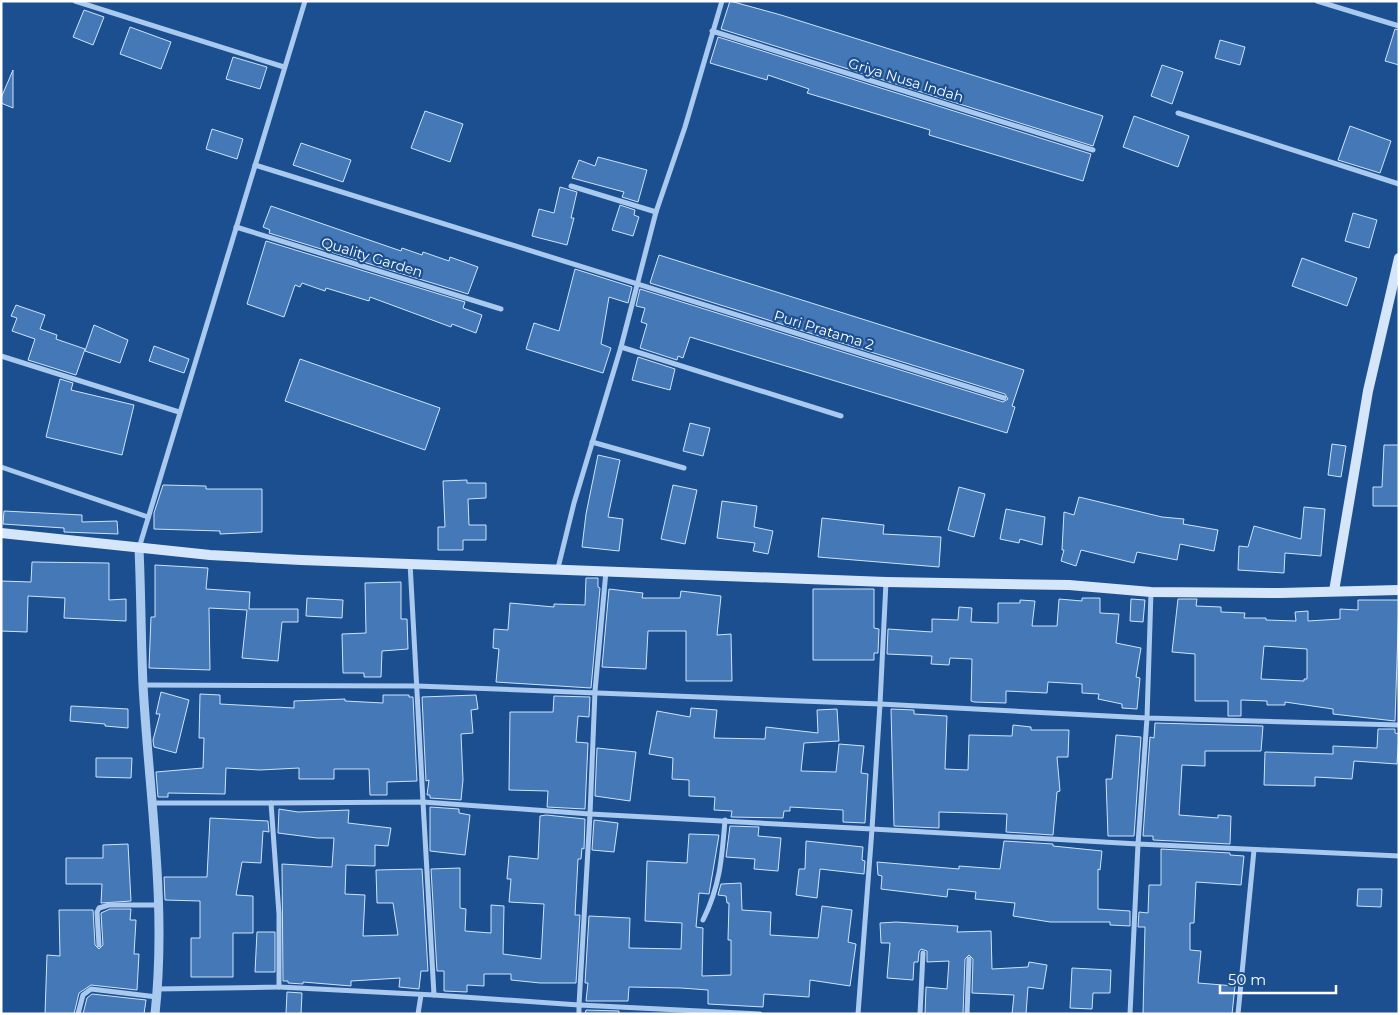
<svg xmlns="http://www.w3.org/2000/svg" width="1400" height="1015" viewBox="0 0 1400 1015" font-family="Montserrat,sans-serif">
<rect width="100%" height="100%" fill="#1b4f8f"/>
<g fill="#4478b7" stroke="#cfe3fa" fill-rule="evenodd">
<path d="M730,1L781,15L1103,116L1093,146L721,29Z"/>
<path d="M84,10L104,17L93,45L73,37Z"/>
<path d="M130,27L171,42L161,69L120,54Z"/>
<path d="M1395,29L1399,30V65L1385,61Z"/>
<path d="M718,37L1091,154L1083,181L929,135L930,130L807,93L809,89L768,75L767,80L710,63Z"/>
<path d="M1220,40L1245,47L1240,65L1215,58Z"/>
<path d="M233,57L267,67L260,89L226,79Z"/>
<path d="M1162,65L1183,72L1172,104L1151,96Z"/>
<path d="M13,70V108L1,103V98Z"/>
<path d="M425,111L463,124L450,162L411,148Z"/>
<path d="M1134,116L1189,136L1178,167L1123,147Z"/>
<path d="M1350,126L1391,141L1380,173L1338,160Z"/>
<path d="M212,129L243,139L237,159L206,149Z"/>
<path d="M301,143L351,160L343,182L293,165Z"/>
<path d="M598,157L647,170L638,202L622,197L624,192L572,178L579,160L595,166Z"/>
<path d="M560,187L577,192L571,218H574L567,245L532,236L539,209L554,213Z"/>
<path d="M620,205L635,210L634,215L639,217L633,236L612,230Z"/>
<path d="M271,206L401,251L402,248L422,255L423,252L449,261L450,257L478,267L468,294L269,233L270,230L263,227Z"/>
<path d="M1353,213L1377,220L1369,248L1345,241Z"/>
<path d="M266,241L465,302L463,308L482,315L476,333L452,324L451,327L370,297L369,301L326,288L325,291L302,283L300,287L295,285L284,317L247,304Z"/>
<path d="M659,255L1024,370L1012,406L1015,407L1007,433L690,337L683,358L678,356L677,360L640,348L647,324L641,322L645,308L636,306L640,289L1003,402L1008,399L1005,394L650,283Z"/>
<path d="M1302,258L1357,278L1347,306L1292,286Z"/>
<path d="M575,269L632,287L628,303L609,297L601,344L611,348L603,373L526,349L534,323L559,331Z"/>
<path d="M16,305L45,315L40,329L57,335L56,339L85,349L76,375L28,360L35,339L12,331L17,318L11,316Z"/>
<path d="M94,325L128,340L120,363L85,351Z"/>
<path d="M154,346L189,359L184,373L149,361Z"/>
<path d="M638,357L675,369L670,390L632,380Z"/>
<path d="M300,359L440,408L425,450L285,401Z"/>
<path d="M60,379L73,383L71,390L134,405L122,455L46,437Z"/>
<path d="M690,423L710,428L703,456L683,451Z"/>
<path d="M1332,444L1346,446L1341,477L1328,475Z"/>
<path d="M1384,445H1399V506H1373V487H1382Z"/>
<path d="M598,455L620,460L608,517L623,519L619,551L582,547L586,514Z"/>
<path d="M467,480V483H486V498L468,499L469,525H486V540H463V550H438V527H445L443,481Z"/>
<path d="M163,485L206,486V489H262V532L220,534V531L154,529V513Z"/>
<path d="M673,485L697,490L685,544L661,539Z"/>
<path d="M959,487L985,494L974,537L948,530Z"/>
<path d="M1079,497L1162,517L1184,519L1183,524L1218,530L1214,551L1180,544L1177,560L1137,552L1134,563L1081,550L1076,566L1061,561L1064,550H1062L1064,512L1074,515Z"/>
<path d="M722,501L757,506L754,527L773,531L768,554L753,551L755,543L717,538Z"/>
<path d="M1304,507L1325,509L1321,556L1285,553L1284,573L1238,570L1239,546L1248,547L1254,526L1301,539Z"/>
<path d="M1006,509L1045,517L1042,545L1020,539L1019,543L1000,539Z"/>
<path d="M4,511L82,515V522L117,521L118,534L64,532V528L3,524Z"/>
<path d="M822,518L884,525L883,534L941,537L939,567L818,557Z"/>
<path d="M32,562L109,563V600L126,599V621L64,618L65,598L28,596L27,632L1,631V581L31,582Z"/>
<path d="M155,565L208,568L206,589L250,592L249,609H298V622H282L278,661L242,658L247,610L209,608L210,670L149,668L151,617H155Z"/>
<path d="M586,578H598V587L600,588L591,688L496,682L499,649L493,648L494,629L508,630L510,603L554,607V604L585,605Z"/>
<path d="M401,582V619H407L408,649L382,651L381,677H364V673H343L342,634L366,633L365,583Z"/>
<path d="M609,589L643,593L642,598H680L681,591L721,596L717,635L731,634L732,681H686V631H648L646,669L602,667Z"/>
<path d="M813,589H874V628L879,629L878,653H874V660H813Z"/>
<path d="M307,598L343,600L342,618L306,616Z"/>
<path d="M1082,598H1100V613L1119,614L1116,643L1141,648L1136,677L1140,678L1137,709L1122,708V704L1098,699L1099,694L1082,693V684L1048,682L1047,693L1006,691V703L974,702L971,701L972,659L950,658L949,665L931,664L932,656L887,654L888,629L932,632V619L958,620L959,607L972,608L971,622L998,623V603H1020V600L1035,601L1032,626H1057L1059,599L1082,601Z"/>
<path d="M1131,599L1145,600L1143,622L1130,621Z"/>
<path d="M1178,599H1197L1196,606L1221,607V612L1245,613L1244,618H1266V620L1296,621L1295,612L1308,611V621L1340,619V609L1358,610V600H1399L1395,721L1333,714V709L1285,702V705H1267V701L1241,700V716H1228V701H1195V654L1172,652ZM1264,646L1307,649V679H1304V681L1261,679Z"/>
<path d="M161,692L189,700L176,753L154,747L153,740L160,714H156Z"/>
<path d="M200,694L220,695V704L294,708V701L345,699V701L383,703V695H409V697H413L417,781L387,782V795H370L369,769H334V779H299V768L260,770L226,768L225,794L168,793V797H158L156,772L203,768L204,738H199Z"/>
<path d="M476,695L478,709L471,710L473,733L461,734L463,780L461,800L430,798V795H427L429,780L426,781L422,697Z"/>
<path d="M554,696L590,697L589,717L578,716L576,742L588,743L585,809L547,807L548,791L509,790L510,712H553Z"/>
<path d="M71,706L128,709V728L105,726V724L70,721Z"/>
<path d="M691,708L717,710L714,738L765,739L766,727L818,733L817,710L837,709L839,741L804,743L801,771L836,772L839,744L864,746L861,773L868,774L865,823L843,822V810L790,807V811H784L783,818L731,817L732,811L714,810L715,797L689,796V780L672,779L673,758L649,754L657,711L690,717Z"/>
<path d="M891,709L914,710V714L947,716L945,769L968,770L969,735L1012,736L1013,725L1031,727V730H1069L1068,757H1057L1060,791L1057,792L1053,835L1006,832L1007,814L939,812V828L894,826Z"/>
<path d="M1155,723L1263,726L1261,751H1205V766L1182,765L1179,815L1218,818V815L1231,816L1230,844L1153,840V836H1143L1150,737L1154,738Z"/>
<path d="M1378,729H1395V733L1399,734L1397,764L1354,761L1352,779L1315,777V786L1264,785L1265,752L1333,754V746L1377,748Z"/>
<path d="M1116,735L1141,737L1134,836H1108L1106,779H1112Z"/>
<path d="M597,748L636,752L630,801L595,796Z"/>
<path d="M96,758H132L131,778L96,777Z"/>
<path d="M430,807L459,809V813L470,815L465,855L430,851Z"/>
<path d="M279,809L298,812L349,810L348,823L391,828L388,846L375,845V866L346,865L345,894L365,895L363,936L398,935L393,903H377L376,870L422,869L428,971H421L419,989L399,987L400,978L351,981V986L303,982V984L288,983V981H283L282,864L332,867L334,838H317L278,833Z"/>
<path d="M546,815L585,819L584,849L582,848L581,859H578L575,915H580L576,983H540L511,980V974H484V986L467,985V992L444,991V971H437L431,869L460,868V908L466,909L465,931L491,933V905L504,906L503,954L541,959L544,904L509,902L511,879H507L509,856L538,859L540,816Z"/>
<path d="M210,818L268,821L269,832L263,831L261,863L242,862L236,895L253,896V933H233V977H191V938H200V901L165,900L164,877H207Z"/>
<path d="M594,820L618,823L614,852L592,850Z"/>
<path d="M730,826L759,827L758,836L781,838L778,871L754,869L755,859L726,857Z"/>
<path d="M689,834L719,835L709,894L699,893L696,927L703,928L702,976L731,975V940H728L729,903H727L726,896L718,895L721,884L741,883L742,910L771,912L770,935L818,938L822,906L852,910L848,942L856,944L850,986L810,980L809,997L764,994L763,1007L708,1004V990L681,988L629,987L628,1001H586L588,983H585L589,916L630,918L629,948L681,949L682,923L645,921L647,861L687,863Z"/>
<path d="M806,841L863,847L862,860L865,861L864,874L820,869L817,898L796,895L799,869H805Z"/>
<path d="M1004,841L1053,844V846L1102,851L1100,870L1098,869V909L1130,911V926L1110,925V922H1050L1013,916L1015,903L975,899L976,892L948,889L947,897L881,889L882,876L878,875L877,862L959,869V866L1000,869Z"/>
<path d="M128,844L131,901L101,903L102,884H66V858H103V845Z"/>
<path d="M1161,849L1230,853V855L1244,856L1241,885L1196,882L1194,923H1190V950L1201,951L1198,983L1235,986L1232,1014H1143L1145,927H1138L1139,912L1148,913L1149,885H1161Z"/>
<path d="M1358,889H1382L1381,907L1357,906Z"/>
<path d="M110,909H131L130,920H136L134,954H139L137,990L91,985L79,993L74,1014H45L47,955L60,956L59,910H93L95,945L99,949L103,945L101,913Z"/>
<path d="M896,922L958,926L957,932L991,931L992,969L1028,967L1029,962L1047,965L1043,989L1028,987L1026,1014H1012L1014,995L972,993L973,959L969,955L965,959L963,1014H925L926,987L947,989L949,961L927,962V951L921,949L919,952L918,962H914L913,980L887,978L890,943H881L880,923Z"/>
<path d="M257,932H275V972H255Z"/>
<path d="M1072,968L1111,970L1110,993H1093L1092,1009L1070,1008Z"/>
<path d="M287,992L302,993L301,1014H286Z"/>
<path d="M92,994L146,1000L144,1014H83L87,998Z"/>
<path d="M586,1010L619,1011V1014H585Z"/>
</g>
<g fill="none" stroke-linecap="round" stroke-linejoin="round">
<g stroke="#a9c9ee" stroke-width="5">
<path d="M75,1L284,67"/>
<path d="M1317,1L1399,26"/>
<path d="M712,31L1093,150"/>
<path d="M1178,113L1399,184"/>
<path d="M255,165L1004,398"/>
<path d="M571,186L656,212"/>
<path d="M236,227L501,309"/>
<path d="M621,347L841,416"/>
<path d="M1,356L179,412"/>
<path d="M592,442L684,468"/>
<path d="M1,467L148,517"/>
<path d="M139,548L305,1"/>
<path d="M410,563L423,802L590,814L579,1005L434,995"/>
<path d="M558,568L574,503L621,347L656,212L685,127L722,1"/>
<path d="M606,571L595,691L590,814L872,829L858,1014"/>
<path d="M1151,592L1147,718L1399,725"/>
<path d="M143,685L417,686L880,704L886,582"/>
<path d="M880,704L1147,718L1138,844L872,829Z"/>
<path d="M154,803H271L279,914V987L157,989"/>
<path d="M271,803L423,802L434,995L279,987"/>
<path d="M703,920C720,886 722,858 725,820"/>
<path d="M99,945L97,912L99,908L109,905H159"/>
<path d="M78,1014L83,995L91,989L157,997"/>
<path d="M418,1014L421,995"/>
<path d="M579,1014V1005L760,1014"/>
<path d="M920,1014L923,953"/>
<path d="M967,1014L969,959"/>
<path d="M1130,1014L1138,844L1399,856"/>
<path d="M1238,1014L1254,850"/>
</g>
<path stroke="#a9c9ee" stroke-width="9" d="M139,548C141,594 141,639 143,685C149,794 167,904 155,1014"/>
<g stroke="#d6e6fa" stroke-width="10">
<path d="M1,533L210,555L301,560L886,582L1069,585L1151,592L1280,593L1399,590"/>
<path d="M1334,591L1368,391L1399,258"/>
</g>
</g>
<g text-anchor="middle" dominant-baseline="central" stroke-width="4.5" stroke-linejoin="round" paint-order="stroke">
<g font-size="14" fill="#fff" stroke="#1b4f8f">
<text transform="translate(906 80) rotate(17)">Griya Nusa Indah</text>
<text transform="translate(372 257) rotate(17)">Quality Garden</text>
<text transform="translate(824 330) rotate(17)">Puri Pratama 2</text>
</g>
</g>
<rect width="1400" height="1015" fill="none" stroke="#ffffff" stroke-width="5"/>
<path d="M1220 985v8h116v-8" fill="none" stroke="#ffffff" stroke-width="2.5"/>
<text x="1228" y="985" font-size="15" fill="#ffffff" stroke="#1b4f8f" stroke-width="4" paint-order="stroke">50 m</text>
</svg>
